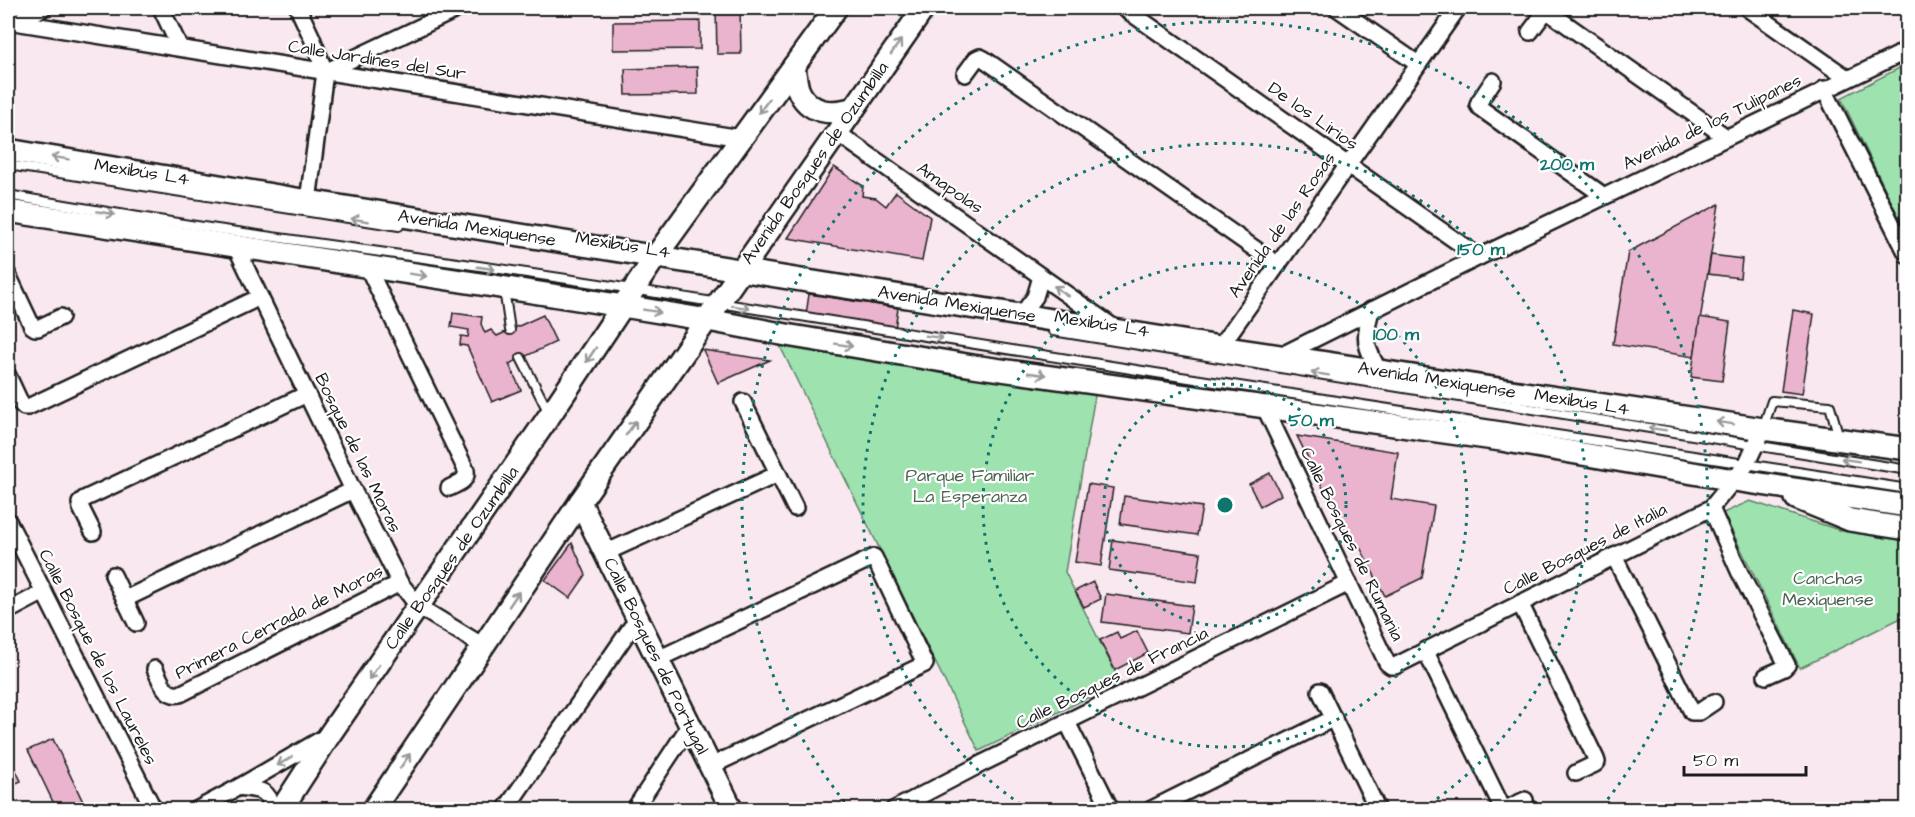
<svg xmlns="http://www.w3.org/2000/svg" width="1915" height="817" viewBox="0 0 1915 817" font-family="'Architects Daughter',sans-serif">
<rect width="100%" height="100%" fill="#f9e8f0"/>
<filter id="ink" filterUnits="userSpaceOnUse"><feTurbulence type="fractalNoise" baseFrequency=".0167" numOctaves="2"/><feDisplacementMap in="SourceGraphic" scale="12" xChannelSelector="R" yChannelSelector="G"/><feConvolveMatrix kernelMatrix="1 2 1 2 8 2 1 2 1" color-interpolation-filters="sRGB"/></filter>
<g filter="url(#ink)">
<g fill="#9ee3af" stroke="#5d8066" stroke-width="1.5">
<path d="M1907,64V234L1841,98Z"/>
<path d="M779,344L1095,395L1065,572L1120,682L979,751Z"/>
<path d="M1750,501L1842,531L1907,541V615L1800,668L1723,513Z"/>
</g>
<g fill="#eab4ce" stroke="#1c1c1c" stroke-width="1.5">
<path d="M716,8H740L741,54H717Z"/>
<path d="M700,21V49L613,50V22Z"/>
<path d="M697,67L698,94L626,95L625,69Z"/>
<path d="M834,167L863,186L862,196L876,198L886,206L896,192L930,217L922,261L788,238Z"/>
<path d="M1719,204L1694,357L1613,344L1628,252Z"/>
<path d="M1711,255L1742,259L1740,278L1708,274Z"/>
<path d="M809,294L898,308L895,329L806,315Z"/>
<path d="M1793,310L1814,314L1802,394L1781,391Z"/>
<path d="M453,313L482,317L481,324L485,333L491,330L497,336L543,315L556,342L509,364L521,390L492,402L467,346L460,345L461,336L468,337L469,330L451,327Z"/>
<path d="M1700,317L1730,322L1722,381L1691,377Z"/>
<path d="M703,350L770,360L718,383Z"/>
<path d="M1297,436L1398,452L1391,499L1434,506L1422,578L1385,596L1360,547L1351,544Z"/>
<path d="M1270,473L1281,495L1260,506L1249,484Z"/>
<path d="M1088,484L1113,488L1101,566L1075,562Z"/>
<path d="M1124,496L1202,507L1197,535L1120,524Z"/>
<path d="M1113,540L1201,553L1197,582L1109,570Z"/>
<path d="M572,543L586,575L570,598L545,580Z"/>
<path d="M1093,582L1101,599L1084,607L1075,591Z"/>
<path d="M1106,594L1192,606L1188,633L1102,622Z"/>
<path d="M1137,631L1148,653L1115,670L1100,640L1117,632L1120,639Z"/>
<path d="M53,739L84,804L72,810H57L28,750Z"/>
<path d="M8,754L21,781L8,787Z"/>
</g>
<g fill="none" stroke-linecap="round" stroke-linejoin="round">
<defs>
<g id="lane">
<path d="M8,165L399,226"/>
<path d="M8,195C217,233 428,256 638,290C1061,359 1484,425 1908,489"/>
<path d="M504,289L510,330"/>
<path d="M1053,331L1908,470"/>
<path d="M521,358L549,413"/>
<path d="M1763,428L1772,401L1830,406L1839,437"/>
</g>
<g id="street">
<path d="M161,8L180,48"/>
<path d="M298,8L312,38L325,72L308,201"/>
<path d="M1124,8L1479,257"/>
<path d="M1337,8L1418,64"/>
<path d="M1747,8L1847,78"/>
<path d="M1546,10L1726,137"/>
<path d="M8,21L741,138"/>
<path d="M15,22L43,8"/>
<path d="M1530,32L1548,8"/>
<path d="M325,72L460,8"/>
<path d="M965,74L976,59L980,57L984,59L1278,265"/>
<path d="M1493,81L1479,102L1478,105L1480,108L1604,196"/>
<path d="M1824,89L1908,256"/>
<path d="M836,132L1116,329"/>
<path d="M235,245L353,490L400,583L419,607L483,646"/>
<path d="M368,268L466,470C468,481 458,483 449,488"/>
<path d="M8,275L32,326L35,328H38L61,317"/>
<path d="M1371,310C1363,340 1365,345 1379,371"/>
<path d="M1022,314L1035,297L1041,277"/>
<path d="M1220,347L1458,8"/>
<path d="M1280,356L1479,257L1898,55L1908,48"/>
<path d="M8,376L21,404L24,407H28L260,297"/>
<path d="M743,402L795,508"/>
<path d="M1264,406L1387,663L1391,666H1395L1711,508L1746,465L1763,429"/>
<path d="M1711,508L1739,571L1787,665L1784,668L1766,676"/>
<path d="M8,521L154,810"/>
<path d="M93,532L81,508L80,503L84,499L307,394"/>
<path d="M605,553L778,474"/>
<path d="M1614,556L1692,712H1699L1714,702"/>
<path d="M113,575L136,623"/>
<path d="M125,599L353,490"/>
<path d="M1520,603L1596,759L1597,762L1595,764L1576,773"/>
<path d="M8,611L44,592"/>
<path d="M1425,650L1502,807L1505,809L1525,800"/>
<path d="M658,659L874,557L925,664L711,766"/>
<path d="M155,669C161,681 165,697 180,694L400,583"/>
<path d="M1320,691L1378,810"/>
<path d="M1067,722L1111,810"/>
<path d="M239,787C258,790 269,788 273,810"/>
<path d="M196,810L239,787L327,736"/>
<path d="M505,810L637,619"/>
<path d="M634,810L690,725"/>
<path d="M893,810L983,763L1349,583"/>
<path d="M1150,810L1334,718"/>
</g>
<g id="secondary">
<path d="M794,66C795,73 796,82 798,89C808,114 832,115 854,108"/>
<path d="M8,150L308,201L1220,347L1763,429L1908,449"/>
<path d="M8,211L623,306L708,320L792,336L973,366L1501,440L1734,480L1908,506"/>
<path d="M1796,498L1850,520L1908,529"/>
<path d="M580,502L732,810"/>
<path d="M281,810L330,734L550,415L656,256L836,8"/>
<path d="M373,810L580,502L924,8"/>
</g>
</defs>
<use href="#lane" stroke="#1c1c1c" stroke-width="12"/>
<use href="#street" stroke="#1c1c1c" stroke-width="20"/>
<use href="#secondary" stroke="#1c1c1c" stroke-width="26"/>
<use href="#lane" stroke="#fff" stroke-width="8"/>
<use href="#street" stroke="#fff" stroke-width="15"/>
<use href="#secondary" stroke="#fff" stroke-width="21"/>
</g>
<defs><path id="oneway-shaft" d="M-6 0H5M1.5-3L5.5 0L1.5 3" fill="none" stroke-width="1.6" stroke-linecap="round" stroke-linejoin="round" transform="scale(1.5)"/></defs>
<g stroke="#999">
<use href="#oneway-shaft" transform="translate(896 47) rotate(-55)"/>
<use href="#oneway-shaft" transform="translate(764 106) rotate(126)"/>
<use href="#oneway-shaft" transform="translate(60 158) rotate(-171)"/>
<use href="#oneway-shaft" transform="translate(106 213) rotate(10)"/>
<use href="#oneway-shaft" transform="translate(360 220) rotate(-171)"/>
<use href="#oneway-shaft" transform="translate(486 268) rotate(8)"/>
<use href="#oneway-shaft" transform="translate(418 275) rotate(9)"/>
<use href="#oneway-shaft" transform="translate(1061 291) rotate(-145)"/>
<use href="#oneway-shaft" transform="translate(741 307) rotate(9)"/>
<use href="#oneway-shaft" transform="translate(652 311) rotate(9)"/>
<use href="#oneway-shaft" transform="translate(934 337) rotate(9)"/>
<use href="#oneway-shaft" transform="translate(844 345) rotate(9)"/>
<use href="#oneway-shaft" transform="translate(591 355) rotate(124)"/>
<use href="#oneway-shaft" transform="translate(1037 374) rotate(8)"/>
<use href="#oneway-shaft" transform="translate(1320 374) rotate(-171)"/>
<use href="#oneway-shaft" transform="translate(1725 423) rotate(-171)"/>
<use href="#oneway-shaft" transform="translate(631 428) rotate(-55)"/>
<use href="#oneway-shaft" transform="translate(1657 429) rotate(-171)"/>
<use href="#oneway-shaft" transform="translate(1850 460) rotate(-171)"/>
<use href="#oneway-shaft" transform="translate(514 599) rotate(-56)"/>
<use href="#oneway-shaft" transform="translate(374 672) rotate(125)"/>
<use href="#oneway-shaft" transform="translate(285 761) rotate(150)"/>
<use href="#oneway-shaft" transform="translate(405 761) rotate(-56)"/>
</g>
</g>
<g fill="none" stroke="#0f766e" stroke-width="3" stroke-dasharray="3 6">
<circle cx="1225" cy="505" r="121"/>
<circle cx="1225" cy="505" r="242"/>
<path d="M1028 809A362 362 0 1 1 1422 809"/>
<path d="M850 809A483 483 0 1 1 1600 809"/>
</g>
<g text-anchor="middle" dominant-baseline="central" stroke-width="4.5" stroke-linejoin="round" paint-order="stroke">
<g font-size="18" fill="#1c1c1c" stroke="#fff">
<text transform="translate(377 60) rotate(9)">Calle Jardines del Sur</text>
<text transform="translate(1313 116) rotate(35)">De los Lirios</text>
<text transform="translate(1712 122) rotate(-26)">Avenida de los Tulipanes</text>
<text transform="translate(815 163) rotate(-55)">Avenida Bosques de Ozumbilla</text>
<text transform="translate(142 172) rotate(9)">Mexibús L4</text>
<text transform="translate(950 188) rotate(35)">Amapolas</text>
<text transform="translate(1282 225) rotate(-55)">Avenida de las Rosas</text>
<text transform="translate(477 228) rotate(9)">Avenida Mexiquense</text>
<text transform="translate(623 245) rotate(9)">Mexibús L4</text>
<text transform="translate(957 304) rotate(9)">Avenida Mexiquense</text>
<text transform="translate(1102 324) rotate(9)">Mexibús L4</text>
<text transform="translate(1437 380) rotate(9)">Avenida Mexiquense</text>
<text transform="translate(1582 402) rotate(9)">Mexibús L4</text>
<text transform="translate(358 453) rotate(64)">Bosque de las Moras</text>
<text transform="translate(1352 544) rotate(64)">Calle Bosques de Rumania</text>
<text transform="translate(1585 549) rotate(-27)">Calle Bosques de Italia</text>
<text transform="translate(452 558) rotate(-55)">Calle Bosques de Ozumbilla</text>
<text transform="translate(279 622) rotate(-27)">Primera Cerrada de Moras</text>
<text transform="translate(656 656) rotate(64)">Calle Bosques de Portugal</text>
<text transform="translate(98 657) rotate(63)">Calle Bosque de los Laureles</text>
<text transform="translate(1112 678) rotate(-26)">Calle Bosques de Francia</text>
</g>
<g font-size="18" fill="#4a624f" stroke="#fff">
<text x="970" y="475">Parque Familiar<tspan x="970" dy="21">La Esperanza</tspan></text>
<text x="1828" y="578">Canchas<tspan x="1828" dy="21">Mexiquense</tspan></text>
</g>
</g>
<circle cx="1225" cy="505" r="9" fill="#0f766e" stroke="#fff" stroke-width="3"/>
<g font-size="18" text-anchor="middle" font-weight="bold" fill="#0f766e" stroke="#fff" stroke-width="4.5" stroke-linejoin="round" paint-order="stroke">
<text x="1567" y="170">200 m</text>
<text x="1481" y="255">150 m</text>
<text x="1396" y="340">100 m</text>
<text x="1311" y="426">50 m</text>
</g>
<rect width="1915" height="817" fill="none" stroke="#fff" stroke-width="30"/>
<rect x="15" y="15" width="1885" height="787" fill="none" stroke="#1c1c1c" stroke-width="2" filter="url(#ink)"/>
<path d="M1684 766v9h122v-9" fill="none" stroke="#1c1c1c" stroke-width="3"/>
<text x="1693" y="766" font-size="18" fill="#1c1c1c" stroke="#ffffff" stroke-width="4.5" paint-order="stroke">50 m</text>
</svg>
